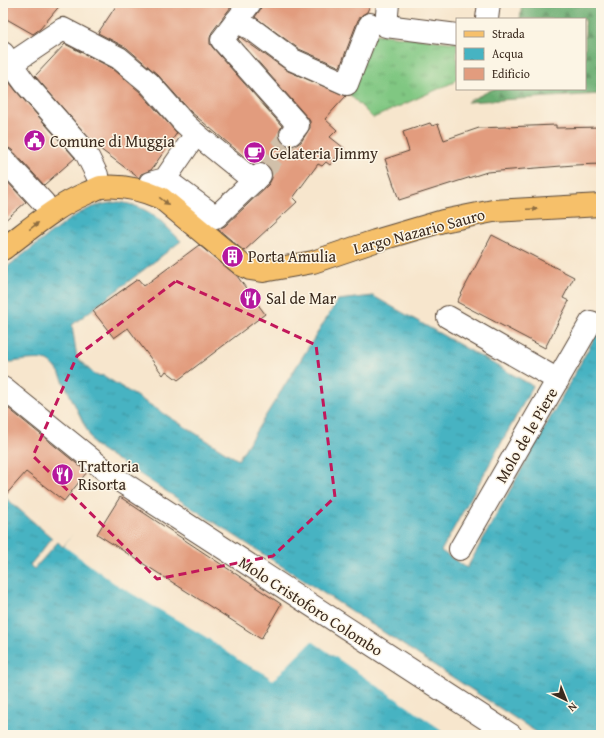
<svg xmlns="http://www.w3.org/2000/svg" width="604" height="738" font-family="'Gentium Book Plus',serif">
<defs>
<pattern id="grass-tufts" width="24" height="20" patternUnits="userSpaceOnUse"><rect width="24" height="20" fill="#80c782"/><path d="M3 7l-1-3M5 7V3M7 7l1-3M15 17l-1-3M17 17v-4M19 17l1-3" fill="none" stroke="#6aa26a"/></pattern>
<pattern id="forest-firs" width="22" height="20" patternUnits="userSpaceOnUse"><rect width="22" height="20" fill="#68ac70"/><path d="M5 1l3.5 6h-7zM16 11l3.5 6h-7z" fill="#578c5b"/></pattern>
<pattern id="water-ripples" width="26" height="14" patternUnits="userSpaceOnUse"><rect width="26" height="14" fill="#46b3c2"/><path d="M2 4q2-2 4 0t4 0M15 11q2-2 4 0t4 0" fill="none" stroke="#3c929d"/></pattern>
</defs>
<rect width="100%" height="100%" fill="#fcf5e5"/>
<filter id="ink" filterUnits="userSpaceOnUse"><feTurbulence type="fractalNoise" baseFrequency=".025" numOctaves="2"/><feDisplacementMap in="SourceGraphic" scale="8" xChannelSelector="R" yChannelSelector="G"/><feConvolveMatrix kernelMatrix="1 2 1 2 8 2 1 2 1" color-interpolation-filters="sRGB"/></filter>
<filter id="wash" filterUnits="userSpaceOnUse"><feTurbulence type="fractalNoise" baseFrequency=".012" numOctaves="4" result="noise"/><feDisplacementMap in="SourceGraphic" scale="16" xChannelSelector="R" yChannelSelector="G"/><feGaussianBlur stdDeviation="0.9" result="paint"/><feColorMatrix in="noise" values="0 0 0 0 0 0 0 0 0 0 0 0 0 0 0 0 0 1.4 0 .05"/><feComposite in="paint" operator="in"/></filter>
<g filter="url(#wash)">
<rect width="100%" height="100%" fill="#f7e6cd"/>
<polygon fill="url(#grass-tufts)" stroke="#5e7850" points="375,34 457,43 457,79 454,82 373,118 349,94"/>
<polygon fill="url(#forest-firs)" stroke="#526b47" points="522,3 601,3 601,94 467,102 493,89 585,89 585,19 520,19"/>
<g fill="url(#water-ripples)" stroke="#406e70">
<path d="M119,202C150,207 160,220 181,241L72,325L77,358L95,375L104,376L238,460L338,300L373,296L533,386L441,551L467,568L600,328L601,329V735H541L339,603L94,445L59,372C56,368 52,363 48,361C37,357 15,362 3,363V270L67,221C85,209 97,204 119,202Z"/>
<polygon points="7,499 52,538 30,565 34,569 58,542 63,547 75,532 270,657 302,615 489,735 3,735 3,500"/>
</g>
<g fill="#f7e6cd">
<polygon points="119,461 539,735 118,463"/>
<polygon points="75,530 270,654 300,614 303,613 491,735 449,735 312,641 273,680 262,672 243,663 206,637 114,583 64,546"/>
</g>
<g id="blocks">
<g fill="#e29c7e">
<polygon points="3,3 62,3 40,29 33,34 3,17"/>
<polygon points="118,3 234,3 212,32 210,38 210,44 213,48 282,126 279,132 279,138 283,144 289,146 295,146 301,142 310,128 310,121 307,117 238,39 240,37 288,71 346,96 325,119 337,130 330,137 344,148 330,165 326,162 322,166 318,164 293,198 297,202 244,251 218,229 225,226 269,184 272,178 272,172 269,166 264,163 257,163 254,165 191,112 158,75 127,48 98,33"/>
<polygon points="262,3 371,3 367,12 362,15 358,20 340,67 299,49 255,17 260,10"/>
<polygon points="65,44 112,68 140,92 177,133 151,170 141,174 139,178 96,146 35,76"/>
<polygon points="3,74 16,91 75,158 44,185 12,150 7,147 3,147"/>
<polygon points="430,123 432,126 438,124 444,140 479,128 556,125 556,128 601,127 601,164 574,165 487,172 399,200 385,159 409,151 403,132"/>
<polygon points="3,177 26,202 3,222"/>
<polygon points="492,235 574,277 563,298 569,301 545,348 457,302"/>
<polygon points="199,245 237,276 265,314 178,380 166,371 163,375 128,328 114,338 93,311 138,279 144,286"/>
<polygon points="3,404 87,472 64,501 26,472 3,498"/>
<polygon points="120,497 281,604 261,639 97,534"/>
</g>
</g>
</g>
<g filter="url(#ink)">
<use href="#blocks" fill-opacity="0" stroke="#574638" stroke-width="1"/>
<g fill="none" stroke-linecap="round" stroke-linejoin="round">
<polyline stroke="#d1c0aa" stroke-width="22" stroke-dasharray="22 11" stroke-linecap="butt" points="260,175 291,134"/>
<defs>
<g id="minor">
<polyline points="250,3 222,40 298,125 291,134"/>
<polyline points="388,3 386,26 457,35"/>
<polyline points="487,19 489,3"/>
<polyline points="236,21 253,30 293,60 347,84 370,24"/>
<polyline points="3,53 25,83 85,151 97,175"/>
<polyline points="11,64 63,29 119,58 149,83 184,123 196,134 254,181"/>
<polyline points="3,159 44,203"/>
<polyline points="165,179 216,217 260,175"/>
<polyline points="150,183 165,179 196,134"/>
<polyline points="448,317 558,380"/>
<polyline points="3,388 111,475 511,735"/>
<polyline points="460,549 591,322"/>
</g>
<path id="major" d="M3,249C30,229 56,206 87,193C92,191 97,188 101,187C121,185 143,190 161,198L242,265L250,269L263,271L313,262L375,241L443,221L493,211L601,205"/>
</defs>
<use href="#minor" stroke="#574638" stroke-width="24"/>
<use href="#major" stroke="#574638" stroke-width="24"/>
<use href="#minor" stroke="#fff" stroke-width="22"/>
<use href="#major" stroke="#f6c06b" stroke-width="22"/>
</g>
<defs><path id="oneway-solid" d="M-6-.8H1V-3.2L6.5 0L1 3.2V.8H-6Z"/></defs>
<g fill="#8f6e41">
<use href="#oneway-solid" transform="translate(164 201) rotate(37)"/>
<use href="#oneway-solid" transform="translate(532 209) rotate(-3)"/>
<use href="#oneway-solid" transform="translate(34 226) rotate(-37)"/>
</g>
</g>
<path fill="none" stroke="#c2185b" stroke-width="3" stroke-dasharray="8 5" stroke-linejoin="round" d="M176,281L316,345L335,497L273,556L157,579L33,456L77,356Z"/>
<defs>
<symbol id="civic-disc" viewBox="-11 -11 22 22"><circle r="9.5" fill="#b5179e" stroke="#fcf5e5"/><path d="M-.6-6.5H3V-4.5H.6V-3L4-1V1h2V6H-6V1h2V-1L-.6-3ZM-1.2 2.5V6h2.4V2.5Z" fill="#fff"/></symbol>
<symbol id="cafe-disc" viewBox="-11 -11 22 22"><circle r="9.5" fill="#b5179e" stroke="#fcf5e5"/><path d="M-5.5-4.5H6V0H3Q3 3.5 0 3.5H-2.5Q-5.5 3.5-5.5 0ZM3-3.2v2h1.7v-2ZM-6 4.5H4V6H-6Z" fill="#fff"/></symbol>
<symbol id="building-disc" viewBox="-11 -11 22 22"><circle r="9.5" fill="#b5179e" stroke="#fcf5e5"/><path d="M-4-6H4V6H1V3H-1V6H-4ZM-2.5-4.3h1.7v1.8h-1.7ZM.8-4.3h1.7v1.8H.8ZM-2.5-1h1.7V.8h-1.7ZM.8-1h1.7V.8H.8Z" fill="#fff"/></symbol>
<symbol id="restaurant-disc" viewBox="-11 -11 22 22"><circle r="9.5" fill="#b5179e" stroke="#fcf5e5"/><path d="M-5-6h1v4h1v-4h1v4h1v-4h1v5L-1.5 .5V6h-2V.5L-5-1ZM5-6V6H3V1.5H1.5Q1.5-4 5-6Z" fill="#fff"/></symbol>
</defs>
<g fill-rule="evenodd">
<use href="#civic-disc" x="22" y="128" width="25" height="25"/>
<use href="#cafe-disc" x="242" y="140" width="25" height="25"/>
<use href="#building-disc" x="220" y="244" width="25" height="25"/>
<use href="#restaurant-disc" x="238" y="286" width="25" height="25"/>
<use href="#restaurant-disc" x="50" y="462" width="25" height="25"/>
</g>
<g text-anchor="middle" stroke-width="3" stroke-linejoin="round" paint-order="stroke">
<g font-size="16" fill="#3b2a1e" stroke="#fcf5e5" text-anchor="start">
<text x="50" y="147">Comune di Muggia</text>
<text x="270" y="159">Gelateria Jimmy</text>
<text x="248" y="262">Porta Amulia</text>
<text x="266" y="304">Sal de Mar</text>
<text x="78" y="472">Trattoria<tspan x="78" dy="18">Risorta</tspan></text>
</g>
<g font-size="16" fill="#3b2a1e" stroke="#fcf5e5">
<text transform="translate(419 231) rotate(-15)" y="6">Largo Nazario Sauro</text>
<text transform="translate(526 435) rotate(-60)" y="6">Molo de le Piere</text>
<text transform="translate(311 606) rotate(33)" y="6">Molo Cristoforo Colombo</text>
</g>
</g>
<rect width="604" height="738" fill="none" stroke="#fcf5e5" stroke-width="16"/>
<rect x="456" y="18" width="130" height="72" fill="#fcf5e5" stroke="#afa495"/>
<rect x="464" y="31" width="20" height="6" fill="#f6c06b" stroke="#afa495"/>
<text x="492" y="38" font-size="12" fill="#3b2a1e">Strada</text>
<rect x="464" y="48" width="20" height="12" fill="url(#water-ripples)" stroke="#afa495"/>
<text x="492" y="58" font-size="12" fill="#3b2a1e">Acqua</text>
<rect x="464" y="68" width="20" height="12" fill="#e29c7e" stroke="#afa495"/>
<text x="492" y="78" font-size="12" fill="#3b2a1e">Edificio</text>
<g transform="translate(566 700) rotate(137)" stroke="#fcf5e5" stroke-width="3" paint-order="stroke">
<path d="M0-3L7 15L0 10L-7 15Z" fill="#3b2a1e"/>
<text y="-6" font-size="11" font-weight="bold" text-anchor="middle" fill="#3b2a1e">N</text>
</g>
</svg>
